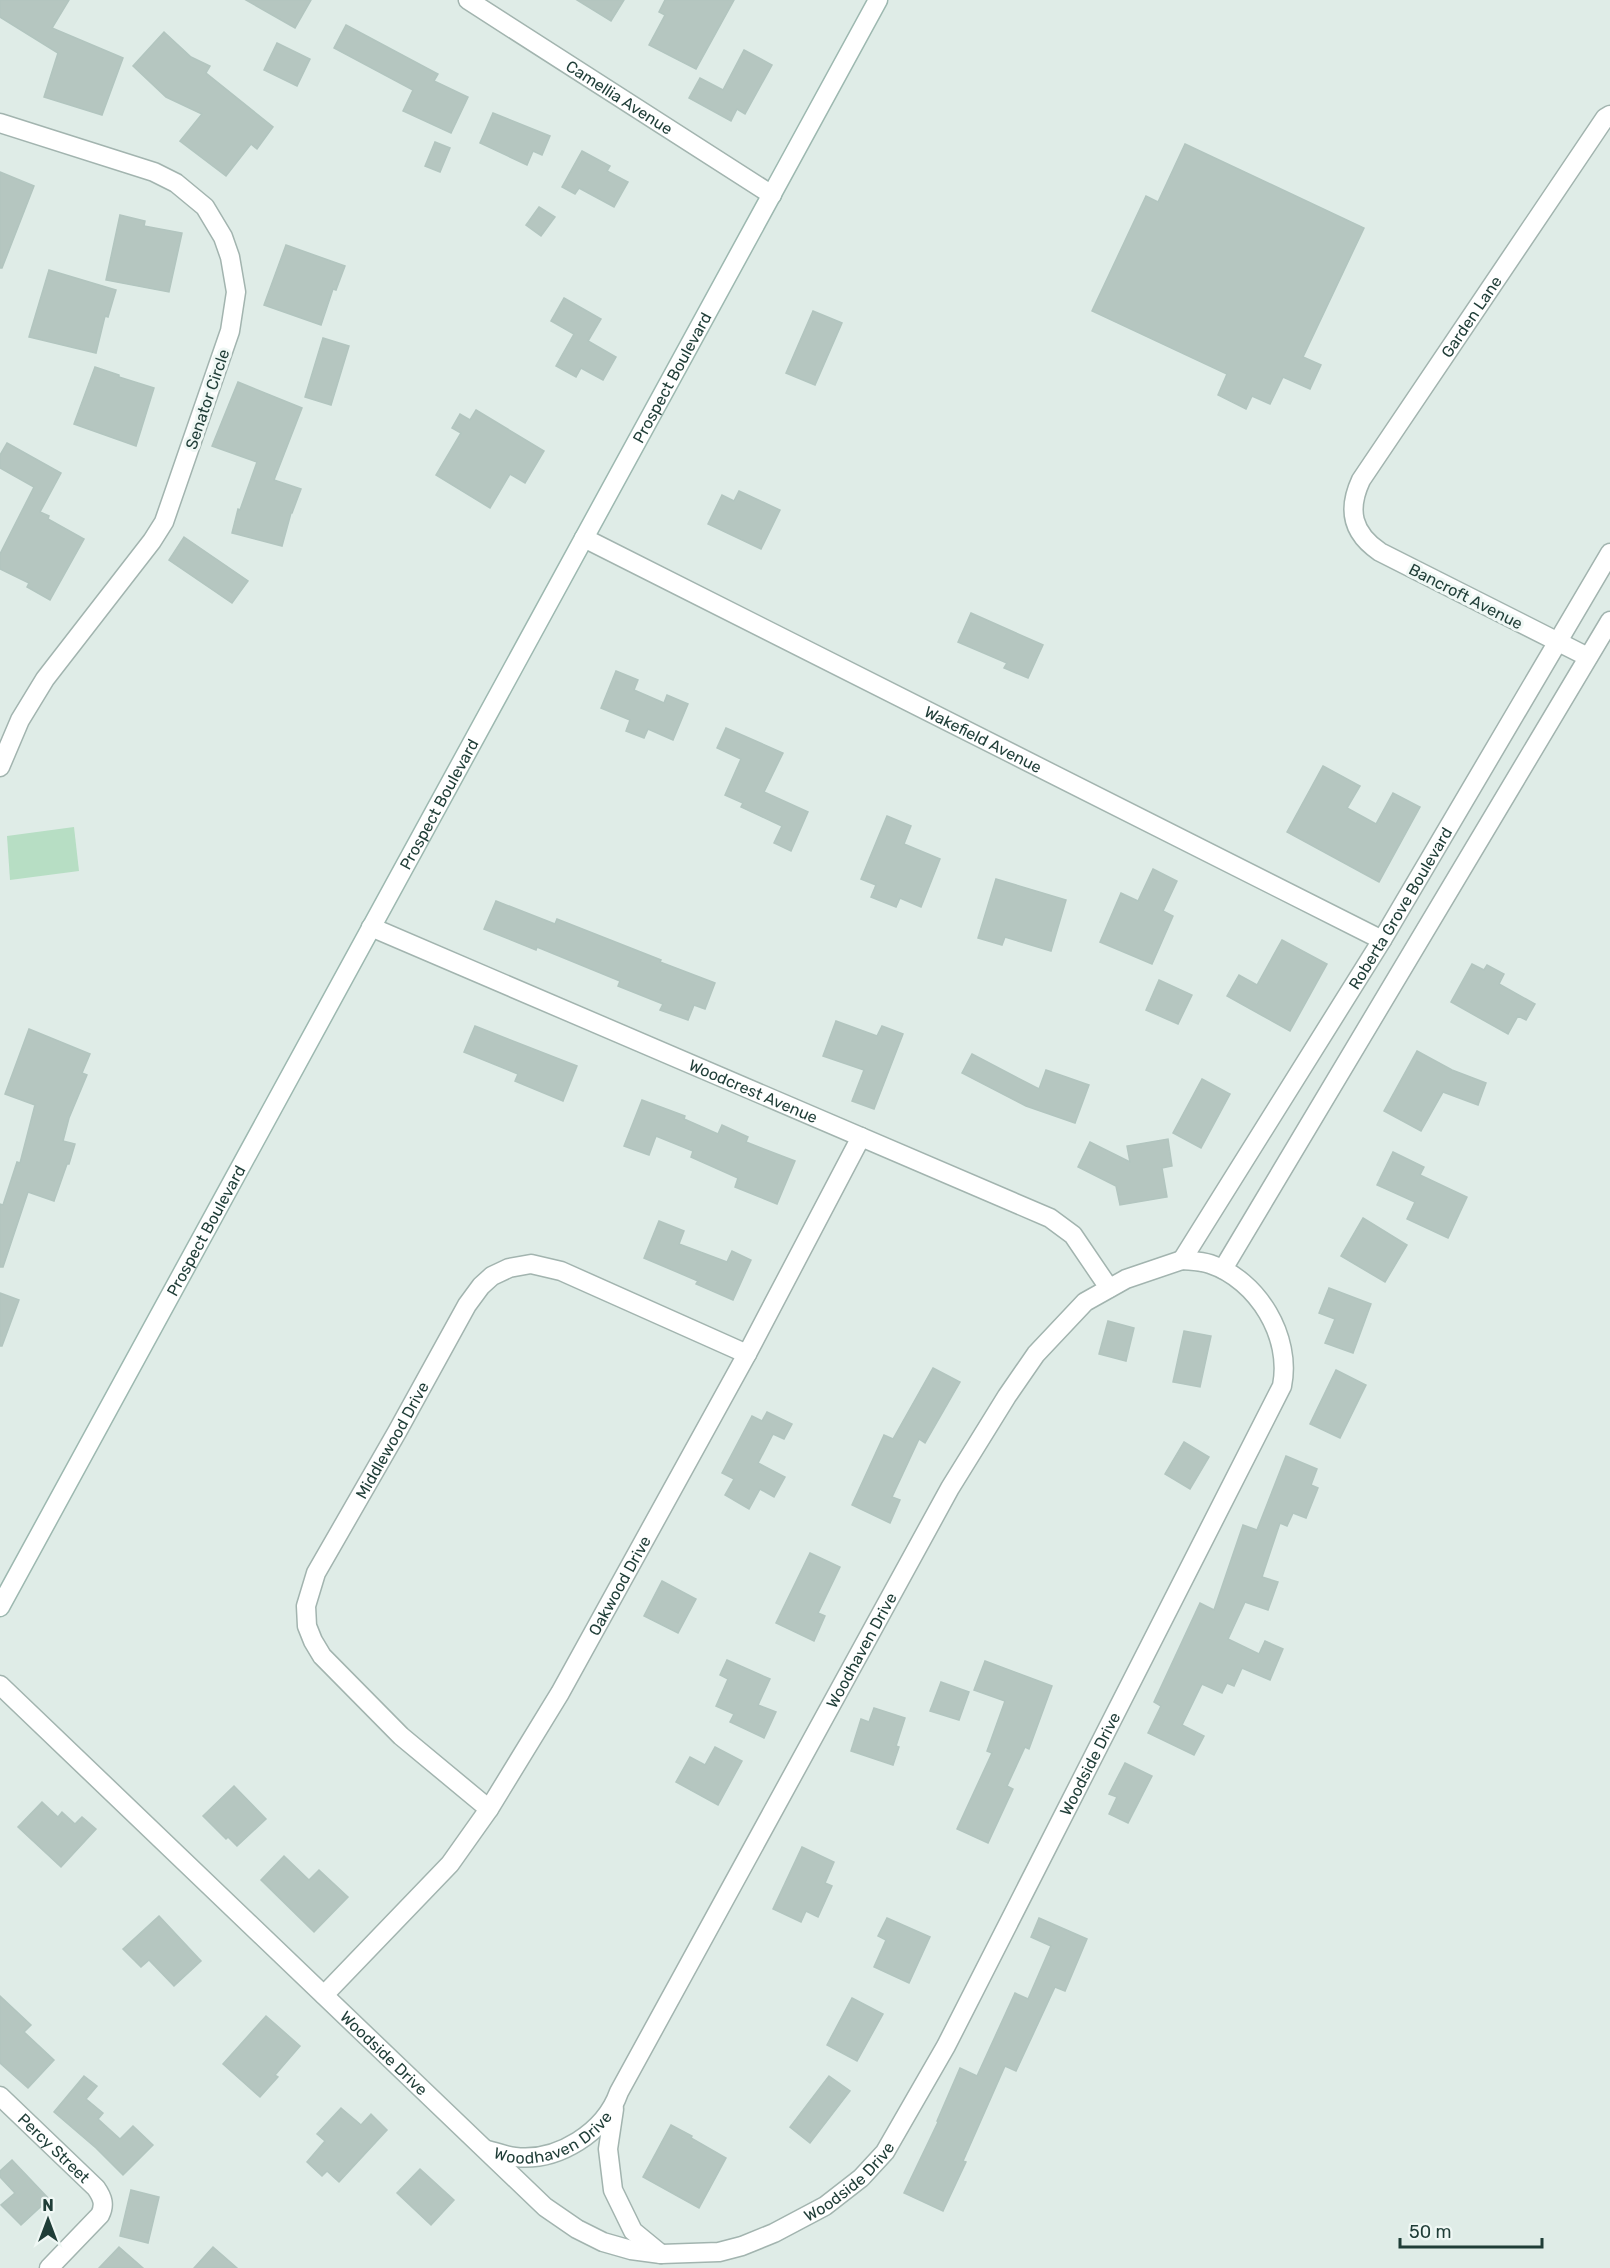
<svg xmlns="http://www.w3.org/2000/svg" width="1610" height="2268" font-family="Rubik,sans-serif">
<rect width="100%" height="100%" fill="#dfece7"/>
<polygon fill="#b7dec4" points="74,827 79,871 10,880 7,836"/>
<g fill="#b5c6c0" stroke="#b2c5bf" stroke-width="1.5">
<polygon points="0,0 69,0 52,28 123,58 102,115 44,97 58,53 0,17"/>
<polygon points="246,0 311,0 295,28"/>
<polygon points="577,0 624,0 611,21"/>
<polygon points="665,0 734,0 696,69 649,45 665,15 659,12"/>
<polygon points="346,25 438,74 434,81 468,97 451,133 403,111 413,90 334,48"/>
<polygon points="164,32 191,57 210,66 206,73 273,127 257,149 251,144 226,176 180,141 202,114 166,97 133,66"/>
<polygon points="277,43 310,59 297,86 264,70"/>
<polygon points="744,50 772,65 745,114 737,109 731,121 689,98 700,78 723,90"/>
<polygon points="493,113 550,136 542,155 533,151 527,165 480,143"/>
<polygon points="435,142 450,148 440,172 425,166"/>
<polygon points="1185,144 1364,228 1303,357 1321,365 1310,389 1283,377 1270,404 1252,396 1246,409 1218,395 1227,374 1092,311 1146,196 1158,202"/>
<polygon points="582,151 610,166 607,171 628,182 614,207 579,188 575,194 562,187"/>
<polygon points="0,172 34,186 2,268 0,268"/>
<polygon points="539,207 555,217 541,236 526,225"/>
<polygon points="120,215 145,221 144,226 182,233 169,292 106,280"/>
<polygon points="286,245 345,266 336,290 333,289 321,325 264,305"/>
<polygon points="49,270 116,290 108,317 105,316 96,353 29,337"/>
<polygon points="564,298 601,319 588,341 616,357 603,380 581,368 576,377 556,366 574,334 551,321"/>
<polygon points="813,311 842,323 815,385 786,373"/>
<polygon points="323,338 349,346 331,405 305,397"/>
<polygon points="95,367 119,375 119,377 154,388 136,446 74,424"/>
<polygon points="238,382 302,408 274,480 301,489 292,513 291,513 282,546 232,533 238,509 240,510 257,462 212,446"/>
<polygon points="476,410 544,451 525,483 510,474 490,508 436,475 461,433 452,428 460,414 470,420"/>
<polygon points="7,443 61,473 40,512 49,516 48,519 84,539 50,600 27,587 29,583 0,569 0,554 34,487 0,468 0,455"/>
<polygon points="739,491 780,510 761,549 708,524 722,495 734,501"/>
<polygon points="184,537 248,581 232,603 169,560"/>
<polygon points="971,613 1043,645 1028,678 1004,668 1007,663 958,642"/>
<polygon points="616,671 638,680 634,690 664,703 667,695 688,704 673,740 648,729 644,738 626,731 630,720 601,708"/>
<polygon points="726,728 783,753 764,792 808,812 791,851 774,843 782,826 741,807 743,803 725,795 741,759 717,748"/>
<polygon points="1323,766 1360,786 1347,808 1376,824 1393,793 1420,807 1379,882 1287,832"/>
<polygon points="887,816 911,826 904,844 940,859 921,907 900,898 896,907 871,897 876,885 861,879"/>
<polygon points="1153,869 1177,881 1163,911 1173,916 1152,964 1100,942 1121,893 1138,901"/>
<polygon points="996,879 1066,900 1051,951 1005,937 1002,945 978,938"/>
<polygon points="496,901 555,924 557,919 661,960 660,962 715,983 705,1009 694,1005 688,1020 660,1010 663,1004 618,986 620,981 537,947 536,950 484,929"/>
<polygon points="1282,940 1327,964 1290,1031 1227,996 1239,975 1257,985"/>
<polygon points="1472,964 1484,970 1487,965 1504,974 1499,984 1535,1004 1526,1020 1518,1016 1508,1034 1451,1002"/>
<polygon points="1159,980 1192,995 1178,1024 1146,1010"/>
<polygon points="836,1021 877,1036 882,1026 903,1034 874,1109 852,1101 864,1070 823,1056"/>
<polygon points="475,1026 577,1066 563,1101 515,1081 518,1074 464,1052"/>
<polygon points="29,1029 90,1054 82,1073 87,1075 69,1118 63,1141 75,1144 69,1164 67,1164 54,1201 28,1192 3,1267 0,1267 0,1204 3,1205 17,1162 20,1163 35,1105 5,1094"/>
<polygon points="1417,1051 1452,1070 1486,1083 1478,1105 1443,1092 1421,1131 1384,1111"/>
<polygon points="972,1054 1039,1089 1046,1070 1089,1085 1075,1123 1026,1106 962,1073"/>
<polygon points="1202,1079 1230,1094 1201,1148 1173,1133"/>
<polygon points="642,1100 685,1116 684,1119 718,1134 722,1125 748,1137 746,1142 795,1161 777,1204 735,1187 738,1178 691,1157 693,1151 656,1136 649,1155 624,1146"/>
<polygon points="1168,1139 1172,1166 1162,1168 1167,1197 1120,1205 1116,1186 1078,1167 1090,1142 1130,1162 1127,1146"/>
<polygon points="1393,1152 1424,1167 1420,1175 1467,1197 1448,1238 1407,1219 1415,1202 1377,1185"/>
<polygon points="1363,1218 1407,1245 1385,1282 1341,1256"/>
<polygon points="659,1221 684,1231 679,1244 727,1262 732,1251 751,1260 733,1300 696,1284 698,1281 644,1258"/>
<polygon points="1329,1288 1371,1304 1353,1353 1325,1343 1335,1319 1319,1313"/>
<polygon points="0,1293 19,1300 2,1346 0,1346"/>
<polygon points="1108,1321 1134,1328 1126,1361 1099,1354"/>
<polygon points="1184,1331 1211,1336 1200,1387 1173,1382"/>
<polygon points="933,1368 960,1382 925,1443 919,1439 892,1497 900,1500 890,1523 852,1505 884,1435 893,1439"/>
<polygon points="1336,1370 1366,1385 1340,1438 1310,1424"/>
<polygon points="767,1412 792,1424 784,1439 773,1434 758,1463 785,1477 774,1497 760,1489 749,1509 725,1495 734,1479 722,1473 752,1416 762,1421"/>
<polygon points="1184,1442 1209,1457 1190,1489 1165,1474"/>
<polygon points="1286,1456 1317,1469 1311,1485 1318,1488 1306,1518 1293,1513 1287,1526 1280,1523 1262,1577 1278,1582 1268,1610 1245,1602 1228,1639 1259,1654 1265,1641 1283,1649 1270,1680 1242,1668 1234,1686 1227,1683 1222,1693 1202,1684 1182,1725 1204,1736 1194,1755 1148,1733 1161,1706 1154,1702 1200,1603 1214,1610 1243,1525 1257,1530"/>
<polygon points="810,1553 840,1567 818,1613 825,1616 814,1641 776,1623"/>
<polygon points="662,1581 696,1599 678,1633 644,1616"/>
<polygon points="727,1660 770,1679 758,1705 776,1712 764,1738 730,1722 734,1714 716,1706 728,1679 720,1675"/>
<polygon points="985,1661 1052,1686 1029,1749 1025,1747 1007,1786 1013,1789 988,1843 957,1829 992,1753 987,1751 1005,1701 974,1690"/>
<polygon points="941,1682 969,1692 959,1720 930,1711"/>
<polygon points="874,1708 905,1718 896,1746 899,1747 893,1765 851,1751 861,1719 869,1722"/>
<polygon points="715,1747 742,1761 718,1805 676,1782 690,1757 705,1765"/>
<polygon points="1125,1763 1152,1776 1128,1823 1109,1814 1117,1797 1109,1794"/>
<polygon points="234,1786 266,1819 237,1846 228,1837 226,1839 203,1816"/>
<polygon points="42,1802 58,1817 62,1812 75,1824 82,1817 96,1829 61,1867 18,1827"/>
<polygon points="802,1847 834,1862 825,1883 832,1886 818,1917 806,1911 801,1922 773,1909"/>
<polygon points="284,1856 309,1880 319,1870 348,1897 314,1932 261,1880"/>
<polygon points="159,1916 201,1961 174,1986 149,1960 141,1967 123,1949"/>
<polygon points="887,1918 930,1937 909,1983 874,1967 886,1940 878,1936"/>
<polygon points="1039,1918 1087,1939 1065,1991 1055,1987 1016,2071 1005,2066 963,2161 966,2162 943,2211 904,2193 938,2122 937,2121 960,2068 977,2076 1015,1993 1028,1999 1051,1946 1031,1937"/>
<polygon points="0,1996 31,2025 24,2032 54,2060 28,2088 0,2063"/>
<polygon points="852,1998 883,2014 857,2061 827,2045"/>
<polygon points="266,2016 300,2046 275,2075 278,2077 260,2097 223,2064"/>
<polygon points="84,2076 97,2086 86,2099 103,2113 98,2119 120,2139 133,2126 153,2145 123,2175 96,2148 54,2112"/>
<polygon points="829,2076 850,2091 810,2143 790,2127"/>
<polygon points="341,2108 361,2125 371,2114 387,2130 339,2182 327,2171 322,2176 307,2162 325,2141 317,2134"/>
<polygon points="671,2125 692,2136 691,2138 726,2158 699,2208 643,2177"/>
<polygon points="12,2160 49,2199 21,2225 1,2205 15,2193 0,2177 0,2171"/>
<polygon points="420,2169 454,2200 431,2225 397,2193"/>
<polygon points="131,2190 159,2197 148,2243 120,2236"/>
<polygon points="119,2247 143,2268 99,2268"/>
<polygon points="213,2247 237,2268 194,2268"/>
</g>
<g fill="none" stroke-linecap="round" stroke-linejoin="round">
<defs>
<g id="street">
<path id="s1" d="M468,0L772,195"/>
<polyline points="0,123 154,172 176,183 205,207 223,237 230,257 236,292 230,331 164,522 152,541 45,679 20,720 0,767"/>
<path id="s2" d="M584,538L1382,940"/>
<path id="s3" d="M1588,657L1380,552C1352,533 1347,510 1361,480L1605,118L1610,115"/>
<path id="s4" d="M371,927L1050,1218L1073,1235L1109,1288"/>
<path id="s5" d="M1182,1260L1382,940L1610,553"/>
<polyline points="1223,1269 1610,621"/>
<path id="s6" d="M0,1685L545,2207L577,2229L603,2242L631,2250L661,2254L719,2252L742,2246L774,2233L825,2206L861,2178L885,2152L946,2046L1282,1386C1292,1337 1258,1280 1210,1264C1201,1261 1191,1261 1182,1260"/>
<path id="s7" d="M489,1809L401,1736L322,1656L313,1641L307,1626L306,1606L316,1573L397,1432L467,1305L481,1286L492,1276L509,1268L531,1264L561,1271L747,1354"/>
<path id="s8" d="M324,1995L450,1864L489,1809L560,1693L747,1354L861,1137"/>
<path id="s9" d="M0,2096L96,2188C103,2198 105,2205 100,2215L49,2268"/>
<polyline points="614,2109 608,2149 613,2190 633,2231 661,2254"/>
<path id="s10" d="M487,2150C496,2152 506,2156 515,2157C558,2162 605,2132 619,2092L950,1488L1007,1396L1036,1354L1085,1302L1126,1279L1182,1260"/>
</g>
<g id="secondary">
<path id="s11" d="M0,1607L878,0"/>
</g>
</defs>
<use href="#street" stroke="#a2b4af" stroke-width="21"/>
<use href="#secondary" stroke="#9db8b0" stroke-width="21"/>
<use href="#street" stroke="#fff" stroke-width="18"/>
<use href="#secondary" stroke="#fff" stroke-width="18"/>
</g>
<g text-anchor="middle" stroke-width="6" stroke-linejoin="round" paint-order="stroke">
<g font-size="16" fill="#1f3d37" stroke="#f0f8f5">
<text dy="6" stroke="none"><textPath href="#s1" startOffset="180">Camellia Avenue</textPath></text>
<text dy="6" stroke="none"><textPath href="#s3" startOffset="513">Garden Lane</textPath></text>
<text dy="6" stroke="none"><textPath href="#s11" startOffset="1401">Prospect Boulevard</textPath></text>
<text transform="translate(207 399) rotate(-71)" y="6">Senator Circle</text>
<text transform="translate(1466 596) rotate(27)" y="6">Bancroft Avenue</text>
<text dy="6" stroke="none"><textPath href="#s2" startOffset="447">Wakefield Avenue</textPath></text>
<text dy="6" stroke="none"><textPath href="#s11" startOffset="915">Prospect Boulevard</textPath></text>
<text dy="6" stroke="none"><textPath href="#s5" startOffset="414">Roberta Grove Boulevard</textPath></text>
<text dy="6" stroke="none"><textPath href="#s4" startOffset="416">Woodcrest Avenue</textPath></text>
<text dy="6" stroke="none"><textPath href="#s11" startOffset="429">Prospect Boulevard</textPath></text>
<text dy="6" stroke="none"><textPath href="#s7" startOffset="468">Middlewood Drive</textPath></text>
<text dy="6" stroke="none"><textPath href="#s8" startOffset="508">Oakwood Drive</textPath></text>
<text dy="6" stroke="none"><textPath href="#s10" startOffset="664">Woodhaven Drive</textPath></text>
<text dy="6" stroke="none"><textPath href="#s6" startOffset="1576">Woodside Drive</textPath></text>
<text dy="6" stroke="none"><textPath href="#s6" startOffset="532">Woodside Drive</textPath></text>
<text dy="6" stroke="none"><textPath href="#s10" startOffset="72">Woodhaven Drive</textPath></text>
<text dy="6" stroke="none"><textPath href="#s9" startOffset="75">Percy Street</textPath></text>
<text dy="6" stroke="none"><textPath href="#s6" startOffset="1090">Woodside Drive</textPath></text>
</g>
</g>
<g transform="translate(48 2220)" stroke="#f0f8f5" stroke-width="4.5" paint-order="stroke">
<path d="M0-4.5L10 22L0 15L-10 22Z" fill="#1f3d37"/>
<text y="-9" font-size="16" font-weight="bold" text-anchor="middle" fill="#1f3d37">N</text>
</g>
<path d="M1400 2238v9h142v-9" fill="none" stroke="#1f3d37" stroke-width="3"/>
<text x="1409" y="2238" font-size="18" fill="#1f3d37" stroke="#f0f8f5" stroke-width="4.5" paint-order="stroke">50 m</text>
</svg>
